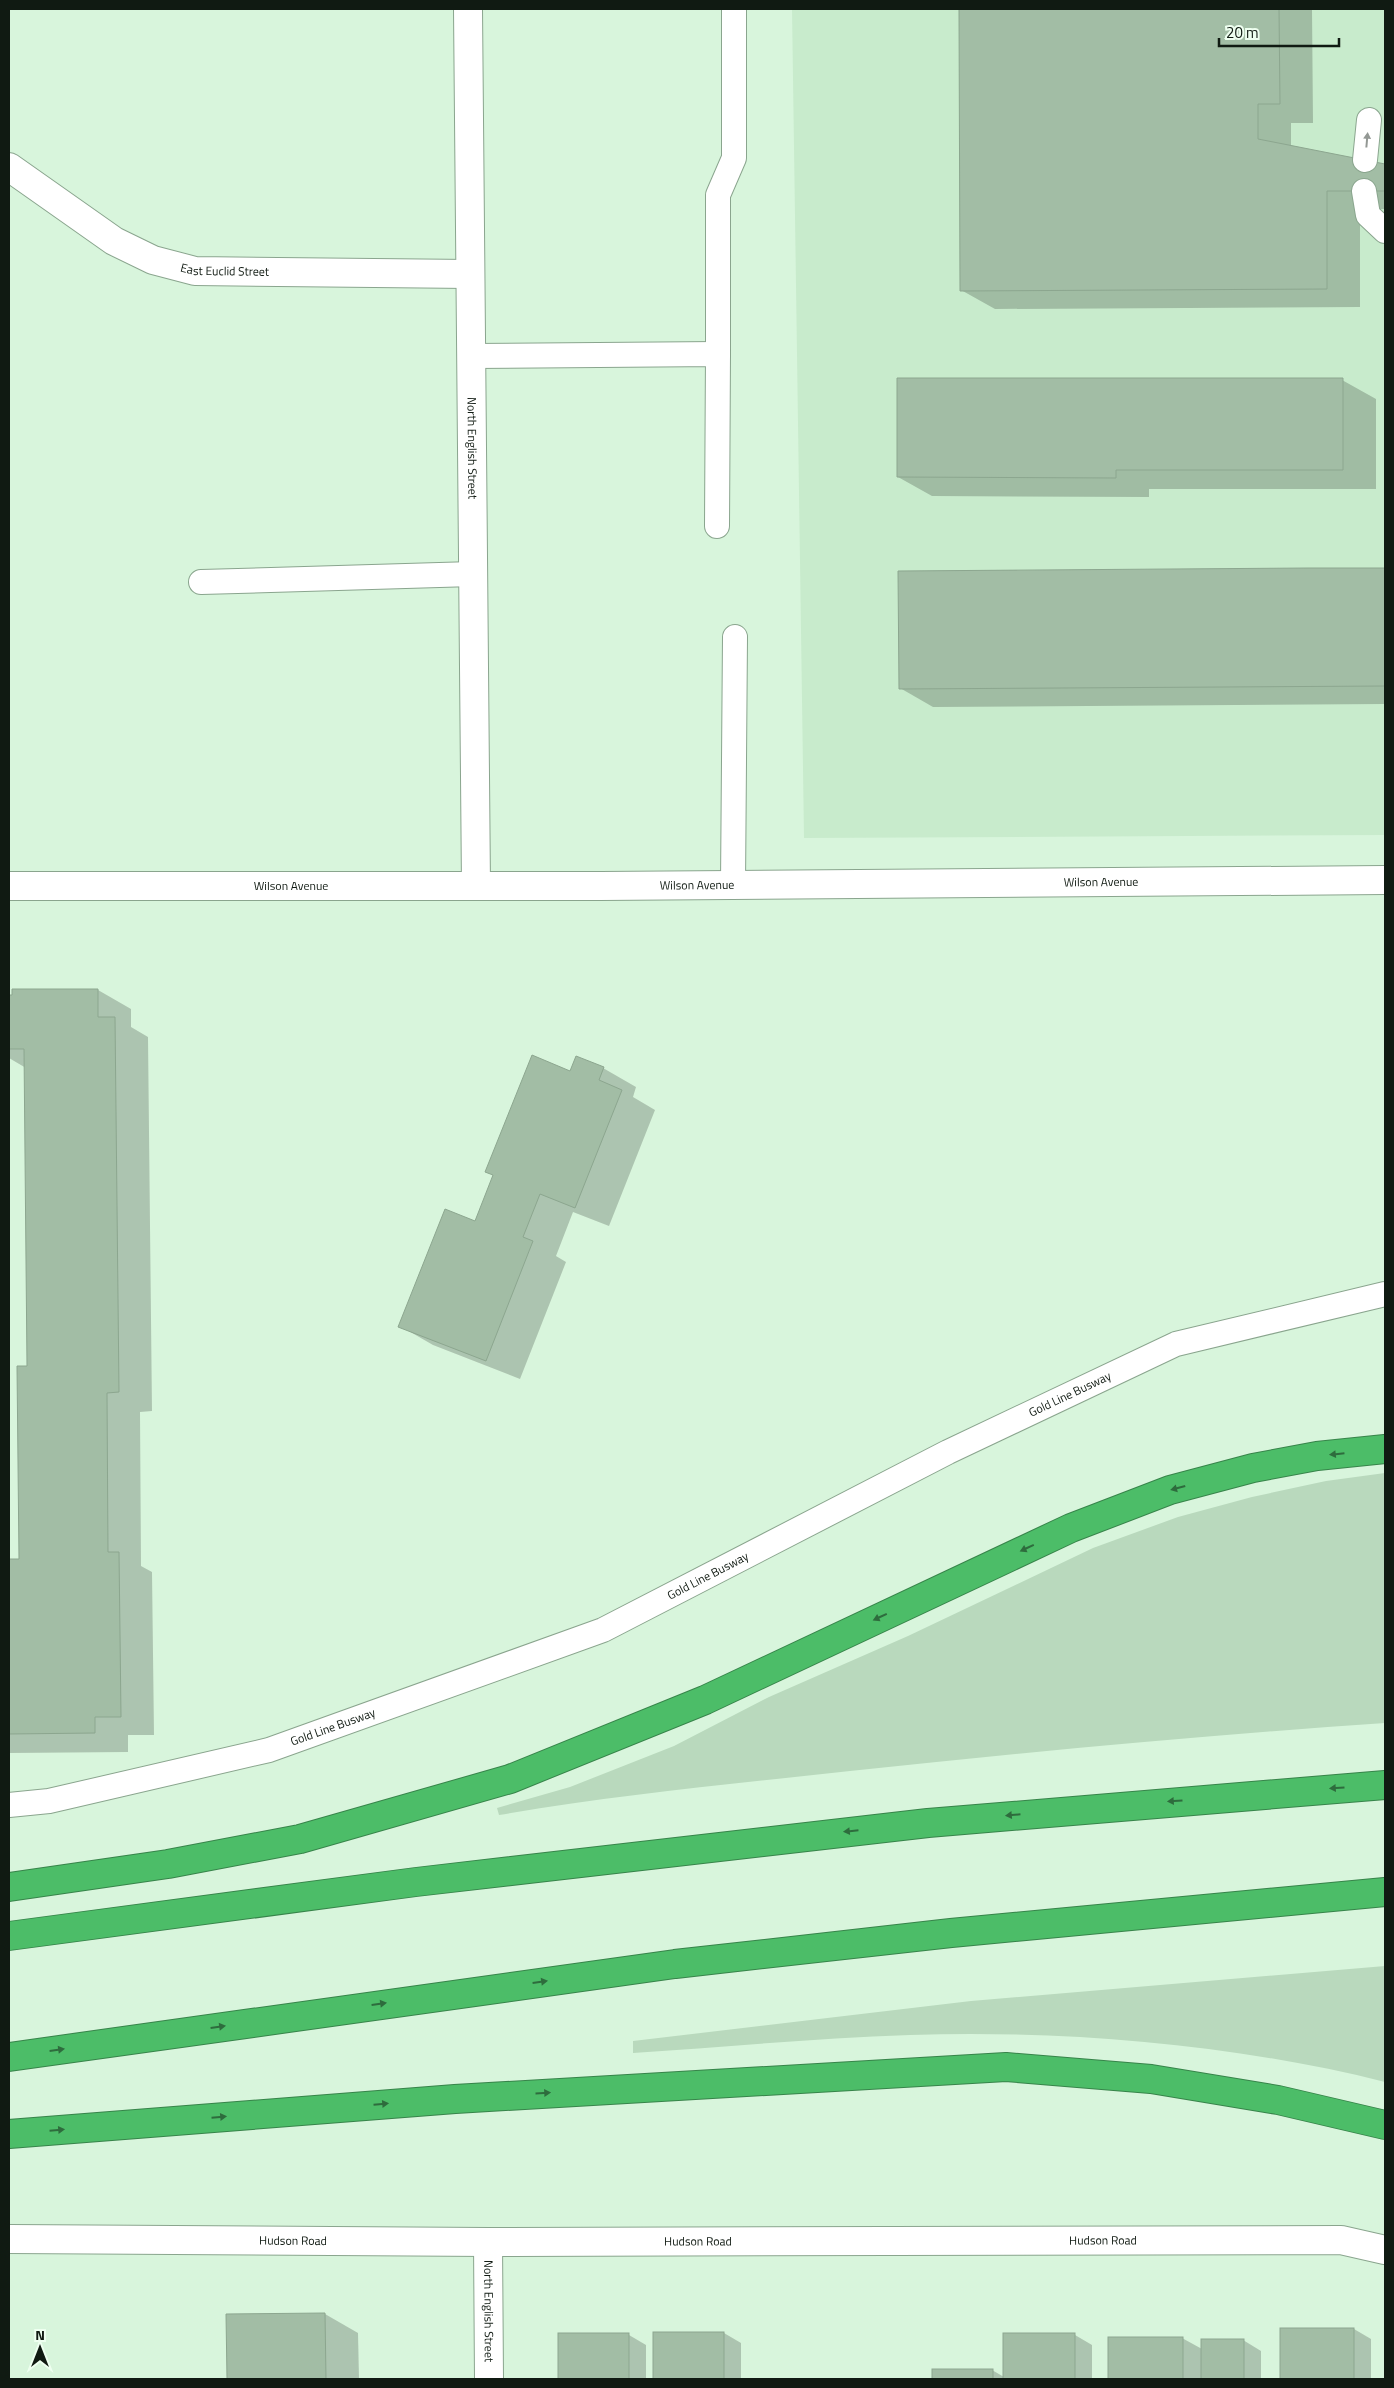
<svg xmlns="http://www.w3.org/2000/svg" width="1394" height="2388" font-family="'Titillium Web',sans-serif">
<rect width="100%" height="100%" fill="#d8f5dc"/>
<polygon fill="#c8ebcc" points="792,9 1385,9 1385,835 804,838"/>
<g fill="#b9d9bd">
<path d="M1385,1473V1723C1207,1735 1028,1752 850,1771C733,1784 615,1795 499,1815L497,1808L570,1787L674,1746L769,1697L908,1636L1093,1548L1178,1517L1252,1497L1326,1481Z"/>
<path d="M1385,1966V2082C1234,2044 1065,2030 910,2035C817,2038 725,2047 633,2053V2041L971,2001Z"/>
</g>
<g fill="#0003">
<polygon points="960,9 1312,9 1313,123 1291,123 1291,147 1385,165 1385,209 1360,209 1360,307 995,309 961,290"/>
<polygon points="1342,380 1376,399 1376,489 1149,489 1149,497 932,496 898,477"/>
<polygon points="1385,569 1385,704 933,707 900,688 899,572"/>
<polygon points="98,990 131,1009 131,1027 148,1037 152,1411 140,1412 141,1566 152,1572 154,1735 128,1735 128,1752 9,1753 9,1561 20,1560 28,1367 26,1068 9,1058 9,996"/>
<polygon points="603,1068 636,1087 633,1097 655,1110 609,1226 573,1212 556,1256 566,1262 520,1379 433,1345 400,1326 476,1222 570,1072"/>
<polygon points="325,2314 358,2333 359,2379 228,2379 227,2315"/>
<polygon points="1282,2329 1354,2329 1371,2339 1371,2379 1282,2379"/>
<polygon points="655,2333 724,2333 741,2343 741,2379 655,2379"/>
<polygon points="560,2335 629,2335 646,2345 646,2379 560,2379"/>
<polygon points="1075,2335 1092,2345 1092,2379 933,2379 933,2370 992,2370 1004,2377"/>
<polygon points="1109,2338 1182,2338 1202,2349 1243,2340 1261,2351 1261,2379 1109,2379"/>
</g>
<g fill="#a2bda5" stroke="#8ca68f">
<polygon points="959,9 1279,9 1280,104 1258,104 1258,139 1385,164 1385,191 1327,191 1327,289 960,291"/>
<polygon points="897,378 1343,378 1343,470 1116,470 1116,478 897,477"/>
<polygon points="1309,568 1385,568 1385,686 899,689 898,571"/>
<polygon points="12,989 98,989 98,1017 115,1017 119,1392 107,1393 108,1552 119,1552 121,1717 95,1717 95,1733 9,1734 9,1559 19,1559 17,1366 27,1366 24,1049 9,1049 9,995 12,995"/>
<polygon points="532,1055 570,1071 576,1056 604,1067 599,1080 622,1090 575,1208 540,1194 523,1237 533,1241 486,1361 398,1327 445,1209 475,1221 493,1175 485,1172"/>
<polygon points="325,2313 326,2379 227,2379 226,2314"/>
<rect x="1280" y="2328" width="74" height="51"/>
<rect x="653" y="2332" width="71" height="47"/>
<rect x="558" y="2333" width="71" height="46"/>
<rect x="1003" y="2333" width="72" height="46"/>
<rect x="1108" y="2337" width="75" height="42"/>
<rect x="1201" y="2339" width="43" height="40"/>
<rect x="932" y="2369" width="61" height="10"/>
</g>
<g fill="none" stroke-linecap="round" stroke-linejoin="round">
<defs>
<g id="lane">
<polyline points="1365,160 1369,120"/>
<polyline points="1364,191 1368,215 1385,231"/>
<polyline points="718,354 718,195 734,158 734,9"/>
<polyline points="471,356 718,354 717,526"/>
<polyline points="201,582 473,574"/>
<polyline points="733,885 735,637"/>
<path id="s1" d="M9,1805L49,1801L269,1750L603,1630L948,1452L1176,1344L1385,1294"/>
</g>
<g id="street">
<path id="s2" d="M468,9L476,886"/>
<path id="s3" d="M9,167L114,241L153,260L195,271L470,274"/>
<path id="s4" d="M9,2239L488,2242L1341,2240L1385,2250"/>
<path id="s5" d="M488,2242L489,2379"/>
</g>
<g id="secondary">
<path id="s6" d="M9,886H601L1385,880"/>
</g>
<g id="highway">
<polyline points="9,1887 168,1864 300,1839 510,1779 705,1700 1071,1528 1170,1490 1253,1468 1317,1456 1385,1449"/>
<polyline points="9,1936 416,1882 928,1823 1385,1785"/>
<polyline points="9,2057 675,1964 951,1933 1385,1892"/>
<polyline points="9,2134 455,2099 1006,2067 1151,2079 1278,2100 1385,2125"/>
</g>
</defs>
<use href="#lane" stroke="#8aa58e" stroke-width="26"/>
<use href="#street" stroke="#8aa58e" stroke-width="30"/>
<use href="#secondary" stroke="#8aa58e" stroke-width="30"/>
<use href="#highway" stroke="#37844a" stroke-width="30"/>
<use href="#lane" stroke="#fff" stroke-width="24"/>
<use href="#street" stroke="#fff" stroke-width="28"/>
<use href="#secondary" stroke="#fff" stroke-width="28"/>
<use href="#highway" stroke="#4cbd68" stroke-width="28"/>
</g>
<defs><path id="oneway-solid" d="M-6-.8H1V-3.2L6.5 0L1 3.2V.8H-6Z" transform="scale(1.25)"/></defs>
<use fill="#939894" href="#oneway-solid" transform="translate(1367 140) rotate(-85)"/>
<g fill="#2e6c3d">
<use href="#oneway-solid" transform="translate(1337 1454) rotate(174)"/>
<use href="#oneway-solid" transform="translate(1178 1488) rotate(165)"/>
<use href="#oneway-solid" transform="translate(1027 1548) rotate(155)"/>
<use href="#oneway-solid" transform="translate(880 1617) rotate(155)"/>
<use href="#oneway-solid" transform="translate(1337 1788) rotate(176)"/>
<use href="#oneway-solid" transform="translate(1175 1801) rotate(176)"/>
<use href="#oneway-solid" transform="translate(1013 1815) rotate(175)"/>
<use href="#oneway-solid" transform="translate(851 1831) rotate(174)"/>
<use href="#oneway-solid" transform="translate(540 1982) rotate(-8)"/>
<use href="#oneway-solid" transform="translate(379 2004) rotate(-8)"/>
<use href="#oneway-solid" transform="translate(218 2027) rotate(-8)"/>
<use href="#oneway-solid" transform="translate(57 2050) rotate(-8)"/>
<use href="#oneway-solid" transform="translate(543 2093) rotate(-3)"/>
<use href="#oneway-solid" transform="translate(381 2104) rotate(-5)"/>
<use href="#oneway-solid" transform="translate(219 2117) rotate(-5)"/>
<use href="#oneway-solid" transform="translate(57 2130) rotate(-5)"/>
</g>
<g text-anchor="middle" stroke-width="4" stroke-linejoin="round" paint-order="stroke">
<g font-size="12" fill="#101a12" stroke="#eefff0">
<text dy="4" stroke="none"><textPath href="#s3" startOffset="245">East Euclid Street</textPath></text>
<text dy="4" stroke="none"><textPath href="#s2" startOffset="439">North English Street</textPath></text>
<text dy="4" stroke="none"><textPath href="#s6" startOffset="1092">Wilson Avenue</textPath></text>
<text dy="4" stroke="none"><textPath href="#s6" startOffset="688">Wilson Avenue</textPath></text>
<text dy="4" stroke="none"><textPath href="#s6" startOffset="282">Wilson Avenue</textPath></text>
<text dy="4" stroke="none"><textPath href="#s1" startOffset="1144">Gold Line Busway</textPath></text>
<text dy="4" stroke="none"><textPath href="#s1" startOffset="739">Gold Line Busway</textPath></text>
<text dy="4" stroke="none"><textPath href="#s1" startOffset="334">Gold Line Busway</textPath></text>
<text dy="4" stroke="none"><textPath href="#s4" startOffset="284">Hudson Road</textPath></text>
<text dy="4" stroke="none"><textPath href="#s4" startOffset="689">Hudson Road</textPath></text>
<text dy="4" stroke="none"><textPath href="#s4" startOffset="1094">Hudson Road</textPath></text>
<text dy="4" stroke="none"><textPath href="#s5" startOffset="69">North English Street</textPath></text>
</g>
</g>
<rect width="1394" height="2388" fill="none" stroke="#101a12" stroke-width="20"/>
<g transform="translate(40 2348)" stroke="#eefff0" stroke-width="4" paint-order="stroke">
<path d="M0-4L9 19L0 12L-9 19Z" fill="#101a12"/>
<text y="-8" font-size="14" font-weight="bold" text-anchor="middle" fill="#101a12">N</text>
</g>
<path d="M1219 38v8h120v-8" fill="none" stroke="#101a12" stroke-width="2.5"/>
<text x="1226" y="38" font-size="15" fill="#101a12" stroke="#eefff0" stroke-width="4" paint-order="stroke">20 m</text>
</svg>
